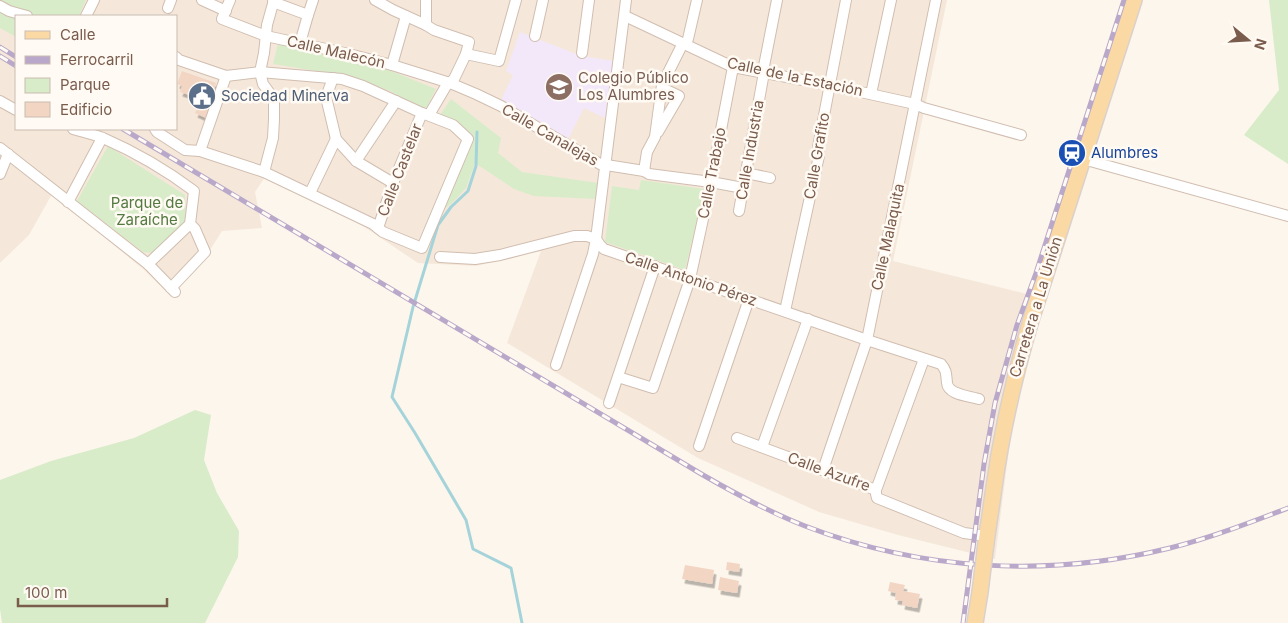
<svg xmlns="http://www.w3.org/2000/svg" width="1288" height="623" font-family="Inter,sans-serif">
<defs>
<filter id="shadow"><feDropShadow dx="2.5" dy="4.5" stdDeviation="0" flood-color="#0004"/></filter>
</defs>
<rect width="100%" height="100%" fill="#fdf6ec"/>
<path fill="#f5e8da" fill-rule="evenodd" d="M0,0H947L893,261L1047,299L1024,367L1011,433L995,559L898,535L819,512L698,458L507,343L541,251L476,266L418,263L363,226L265,177L255,192L262,228L222,231L208,253L170,295L143,269L52,194L29,235L0,263ZM16,16H176V129H16Z"/>
<polygon fill="#f3e8fa" points="520,32 581,56 614,61 607,119 584,108 568,139 501,100 513,75 506,71"/>
<g fill="#d8ecc9">
<polygon points="0,0 86,0 79,16 16,16 16,37 0,28"/>
<polygon points="1269,0 1288,0 1288,164 1244,135 1279,90"/>
<polygon points="278,44 330,55 391,71 436,89 425,110 390,91 342,75 273,64"/>
<polygon points="451,99 501,138 498,153 522,172 598,183 596,199 534,196 514,189 475,163 466,188 452,203 443,210 473,136 440,115"/>
<polygon points="108,146 185,195 186,223 153,253 143,252 77,201"/>
<polygon points="641,180 704,189 685,270 605,242 612,186 639,190"/>
<polygon points="195,410 211,415 204,460 217,493 239,531 238,557 205,623 2,623 0,609 0,480 51,461 134,438"/>
</g>
<g fill="none" stroke-linecap="round" stroke-linejoin="round">
<polyline stroke="#a5d3da" stroke-width="3" points="477,132 476,166 468,191 451,207 438,225 413,307 392,397 415,433 466,520 473,549 511,568 522,623"/>
</g>
<g fill="#f3d5c3" filter="url(#shadow)">
<polygon points="182,71 216,83 206,118 195,113 202,99 180,92 182,86 177,84"/>
<polygon points="727,562 740,564 739,572 726,570"/>
<polygon points="685,565 714,570 712,584 682,579"/>
<polygon points="720,577 739,581 737,593 718,590"/>
<polygon points="890,582 905,585 903,591 920,594 917,608 902,605 903,601 895,600 896,593 888,591"/>
</g>
<g fill="none" stroke-linecap="round" stroke-linejoin="round">
<defs>
<g id="street">
<polyline points="202,0 226,11"/>
<polyline points="230,0 222,19 266,36 349,54 392,65 450,83 476,94 501,106 600,164 644,171 649,174 711,182 743,188"/>
<polyline points="375,0 393,10 426,25 434,30 469,42 466,54"/>
<polyline points="426,0 426,25"/>
<polyline points="273,2 308,15"/>
<polyline points="0,6 9,11 27,16"/>
<polyline points="168,8 171,0"/>
<polyline points="86,16 94,0"/>
<polyline points="625,16 733,67 829,85 915,104 924,108 1021,135"/>
<polyline points="535,36 543,0"/>
<polyline points="300,43 308,15 313,0"/>
<polyline points="686,44 688,39 697,0"/>
<polyline points="582,53 589,0"/>
<polyline points="392,65 406,16"/>
<polyline points="333,78 326,97 336,139 356,161 393,183"/>
<polyline points="871,94 891,0"/>
<polyline points="0,101 16,110"/>
<polyline points="429,115 446,86 454,79 466,54 499,61 516,0"/>
<path d="M73,129C83,132 93,134 103,138C135,152 166,170 194,191L190,224L148,264"/>
<polyline points="155,129 157,132 185,150 200,151 264,172 373,224 383,232 422,248 468,139 453,125 422,113 363,86 342,79 260,72 226,76 179,60 176,57"/>
<polyline points="658,132 679,96 662,88"/>
<polyline points="0,148 148,264 175,292"/>
<polyline points="200,151 226,76"/>
<polyline points="1083,159 1288,216"/>
<polyline points="356,161 396,101"/>
<polyline points="644,171 647,152 655,137 662,85 683,43"/>
<polyline points="264,172 273,138 274,119 274,99 263,84 260,72 264,53 267,25 274,0"/>
<polyline points="746,173 770,178"/>
<polyline points="0,174 8,154"/>
<polyline points="310,193 336,139"/>
<polyline points="68,202 102,138"/>
<polyline points="739,211 763,78 764,66 777,0"/>
<polyline points="378,228 393,183 422,113"/>
<path d="M440,257L475,259L500,255L574,236H587L596,239L600,245L604,249L867,340L941,364C947,371 946,374 947,383C948,395 970,396 979,399"/>
<polyline points="171,288 205,252 195,229 190,224"/>
<polyline points="785,311 819,156 818,147 846,0"/>
<polyline points="924,359 876,490 876,494 877,498 964,533 987,536"/>
<polyline points="556,365 593,254 596,239 626,0"/>
<polyline points="618,377 653,388 690,279 711,182 733,67"/>
<polyline points="609,403 655,266"/>
<polyline points="737,438 876,490"/>
<polyline points="699,446 749,299"/>
<polyline points="762,447 808,319"/>
<polyline points="823,470 867,340 936,0"/>
</g>
<g id="primary">
<path d="M986,543C988,527 991,510 993,494C1001,434 1014,377 1031,320L1134,0"/>
<polyline points="975,623 980,592"/>
</g>
</defs>
<use href="#street" stroke="#d1beb0" stroke-width="12"/>
<use href="#primary" stroke="#dad1cd" stroke-width="18"/>
<use href="#street" stroke="#fff" stroke-width="10"/>
<use href="#primary" stroke="#fbd9a5" stroke-width="15"/>
<defs>
<g id="rail">
<polyline points="0,47 16,57"/>
<polyline points="0,56 16,66"/>
<path d="M123,129L703,475C736,494 769,512 805,526C922,571 1048,578 1170,548C1210,538 1249,523 1288,508"/>
<polyline points="963,623 984,464 995,403 1017,325 1036,273 1124,0"/>
</g>
</defs>
<use href="#rail" stroke="#b9a8c9" stroke-width="5"/>
<use href="#rail" stroke="#fffaf3" stroke-width="3" stroke-dasharray="9" stroke-linecap="butt"/>
<defs>
<polyline id="primary-bridge" points="980,592 986,543"/>
</defs>
<use href="#primary-bridge" stroke="#dad1cd" stroke-width="18" stroke-linecap="butt"/>
<use href="#primary-bridge" stroke="#fbd9a5" stroke-width="15"/>
</g>
<defs>
<symbol id="school-disc" viewBox="-11 -11 22 22"><circle r="9.5" fill="#8d6e63" stroke="#fffaf3"/><path d="M0-5L7-2L0 1L-7-2ZM-4 1L0 2.5L4 1V4Q0 6-4 4Z" fill="#fff"/></symbol>
<symbol id="civic-disc" viewBox="-11 -11 22 22"><circle r="9.5" fill="#5c6f8a" stroke="#fffaf3"/><path d="M-.6-6.5H3V-4.5H.6V-3L4-1V1h2V6H-6V1h2V-1L-.6-3ZM-1.2 2.5V6h2.4V2.5Z" fill="#fff"/></symbol>
<symbol id="station-disc" viewBox="-11 -11 22 22"><circle r="9.5" fill="#1a4fb4" stroke="#fffaf3"/><path d="M-3-6H3Q5-6 5-4V2Q5 4 3 4L4.5 6H3L1.5 4h-3L-3 6H-4.5L-3 4Q-5 4-5 2V-4Q-5-6-3-6ZM-3.5-4v3h7v-3ZM-3.5 1v1.5H-2V1ZM2 1v1.5H3.5V1Z" fill="#fff"/></symbol>
</defs>
<g fill-rule="evenodd">
<use href="#school-disc" x="543" y="71" width="32" height="32"/>
<use href="#civic-disc" x="186" y="80" width="32" height="32"/>
<use href="#station-disc" x="1056" y="137" width="32" height="32"/>
</g>
<g text-anchor="middle" stroke-width="5" stroke-linejoin="round" paint-order="stroke">
<g font-size="15" fill="#7a5c4d" stroke="#fffaf3">
<text transform="translate(336 52) rotate(13)" y="5">Calle Malecón</text>
<text transform="translate(795 77) rotate(12)" y="5">Calle de la Estación</text>
<text transform="translate(550 135) rotate(30)" y="5">Calle Canalejas</text>
<text transform="translate(750 150) rotate(-80)" y="5">Calle Industria</text>
<text transform="translate(817 156) rotate(-80)" y="5">Calle Grafito</text>
<text transform="translate(400 170) rotate(-69)" y="5">Calle Castelar</text>
<text transform="translate(712 173) rotate(-79)" y="5">Calle Trabajo</text>
<text transform="translate(888 237) rotate(-78)" y="5">Calle Malaquita</text>
<text transform="translate(691 279) rotate(19)" y="5">Calle Antonio Pérez</text>
<text transform="translate(1036 307) rotate(-73)" y="5">Carretera a La Unión</text>
<text transform="translate(829 472) rotate(20)" y="5">Calle Azufre</text>
</g>
<g font-size="15" fill="#785e54" stroke="#fffaf3" text-anchor="start">
<text x="578" y="83">Colegio Público<tspan x="578" dy="17">Los Alumbres</tspan></text>
</g>
<g font-size="15" fill="#4e5e75" stroke="#fffaf3" text-anchor="start">
<text x="221" y="101">Sociedad Minerva</text>
</g>
<g font-size="15" fill="#164399" stroke="#fffaf3" text-anchor="start">
<text x="1091" y="158">Alumbres</text>
</g>
<g font-size="15" fill="#537a41" stroke="#fffaf3">
<text x="147" y="208">Parque de<tspan x="147" dy="17">Zaraíche</tspan></text>
</g>
</g>
<rect x="15" y="15" width="162" height="115" fill="#fffaf3" stroke="#cabbb1"/>
<rect x="25" y="31" width="25" height="8" fill="#fbd9a5" stroke="#cabbb1"/>
<text x="60" y="40" font-size="15" fill="#7a5c4d">Calle</text>
<rect x="25" y="56" width="25" height="8" fill="#b9a8c9" stroke="#cabbb1"/>
<text x="60" y="65" font-size="15" fill="#7a5c4d">Ferrocarril</text>
<rect x="25" y="78" width="25" height="15" fill="#d8ecc9" stroke="#cabbb1"/>
<text x="60" y="90" font-size="15" fill="#7a5c4d">Parque</text>
<rect x="25" y="102" width="25" height="15" fill="#f3d5c3" stroke="#cabbb1"/>
<text x="60" y="115" font-size="15" fill="#7a5c4d">Edificio</text>
<g transform="translate(1248 40) rotate(108)" stroke="#fffaf3" stroke-width="4" paint-order="stroke">
<path d="M0-4L9 19L0 12L-9 19Z" fill="#7a5c4d"/>
<text y="-8" font-size="14" font-weight="bold" text-anchor="middle" fill="#7a5c4d">N</text>
</g>
<path d="M18 598v8h149v-8" fill="none" stroke="#7a5c4d" stroke-width="2.5"/>
<text x="25" y="598" font-size="15" fill="#7a5c4d" stroke="#fffaf3" stroke-width="4" paint-order="stroke">100 m</text>
</svg>
